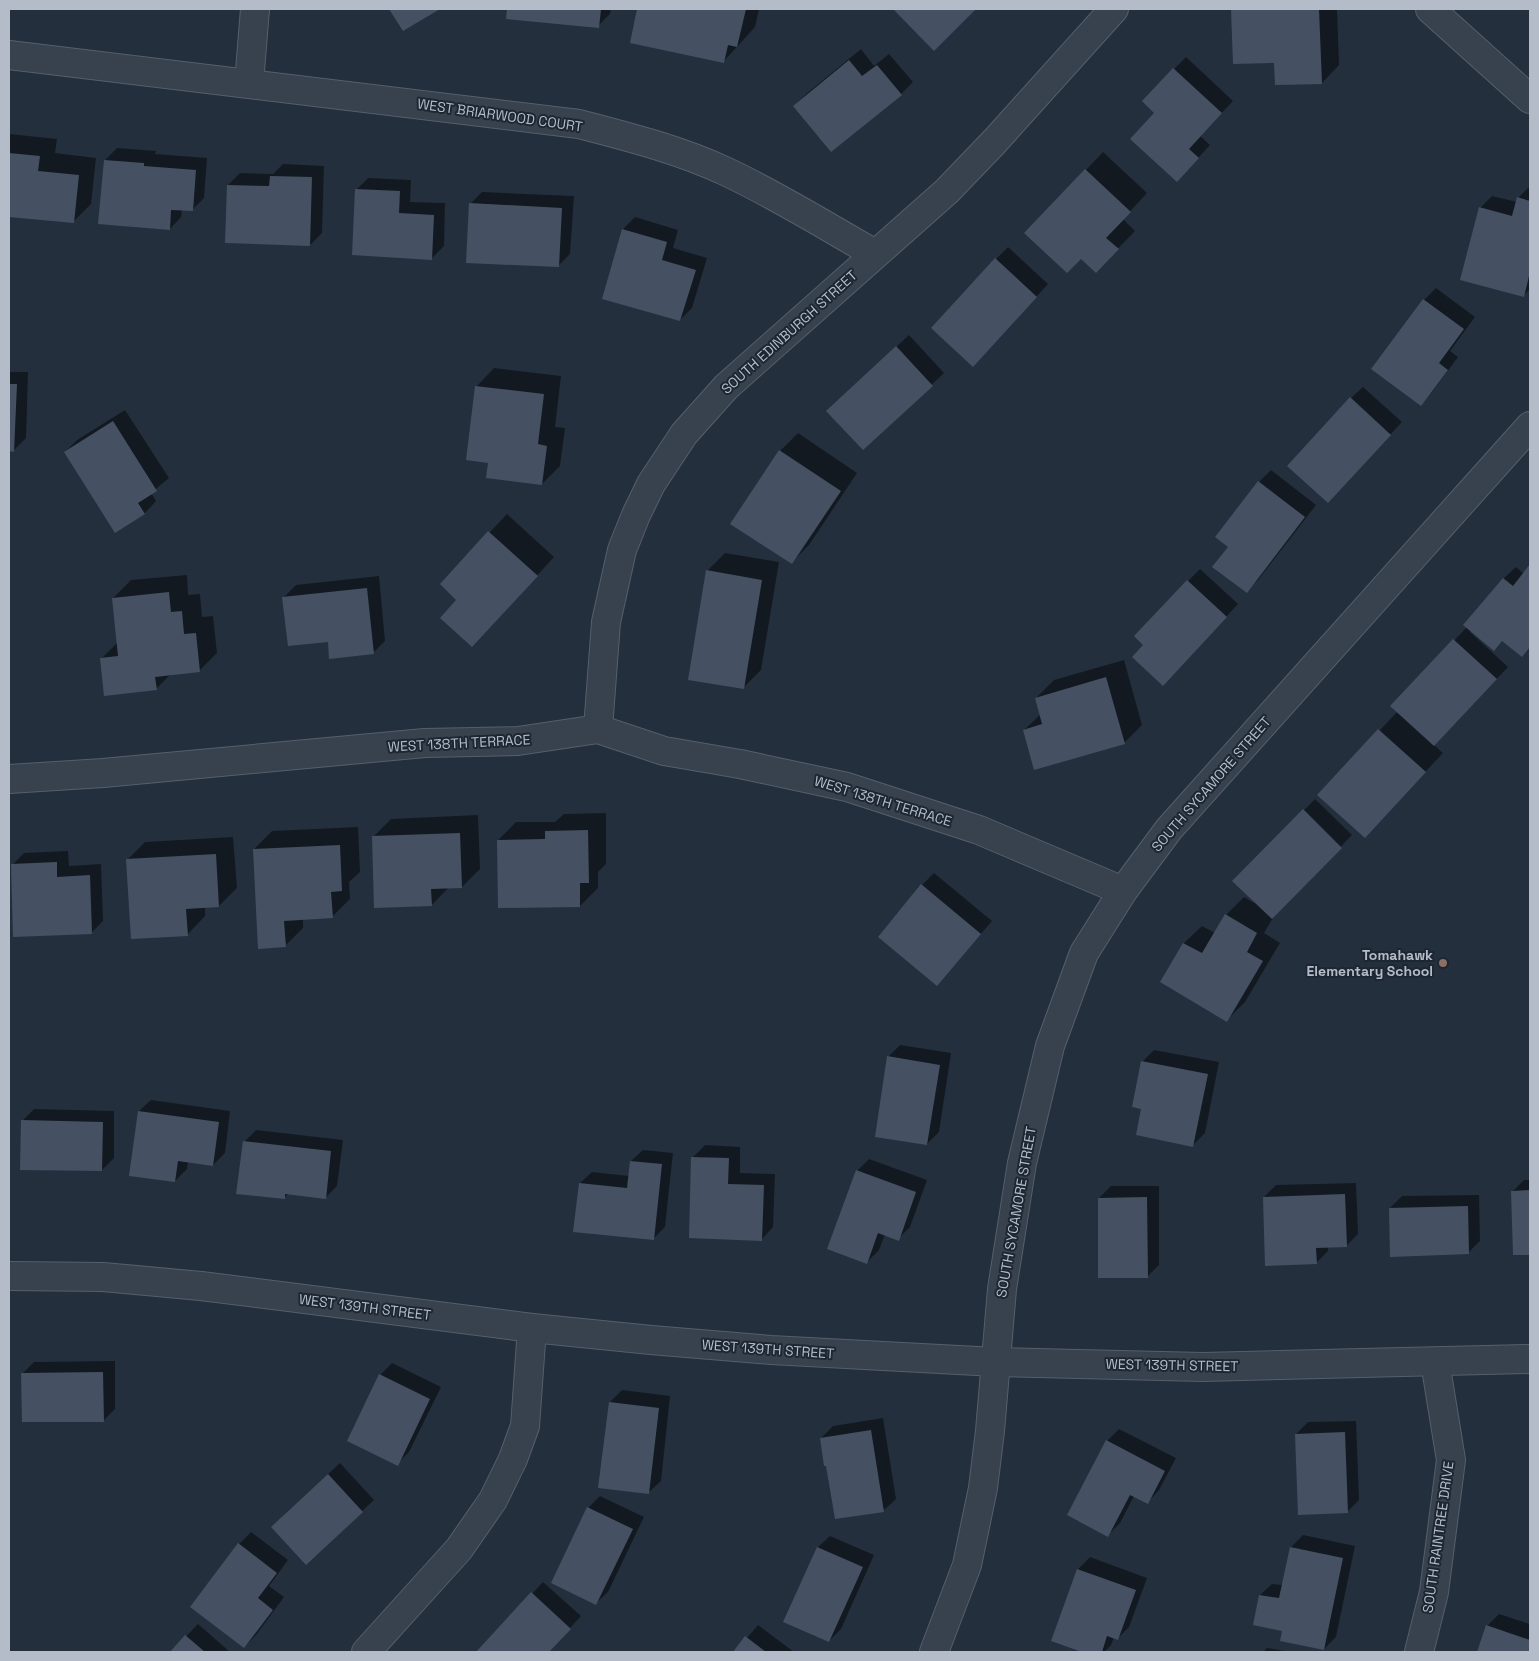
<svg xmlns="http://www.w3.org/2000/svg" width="1539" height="1661" font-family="'Space Grotesk',sans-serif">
<rect width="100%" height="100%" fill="#242f3e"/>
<g fill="#0007">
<polygon points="508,9 611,9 610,14 598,26 507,18"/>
<polygon points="638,9 759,9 755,27 724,61 631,42"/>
<polygon points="895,9 975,9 934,49"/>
<polygon points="1232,9 1337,9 1339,65 1322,83 1275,61 1234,63"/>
<polygon points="861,49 874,66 889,54 913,82 901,94 831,150 794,106 806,94"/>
<polygon points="1186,57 1233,101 1200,136 1210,145 1188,169 1156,113 1174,69"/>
<polygon points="9,134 57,139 55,153 96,158 91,204 73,222 9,215"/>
<polygon points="117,148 156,151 155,154 207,158 204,198 192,210 182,209 181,217 170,229 105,160"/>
<polygon points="1103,152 1147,193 1123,219 1135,231 1096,271 1086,170"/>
<polygon points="283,164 324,166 322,233 310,245 228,185 240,173 273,174"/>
<polygon points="368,178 411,180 410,202 445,203 444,246 432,258 356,190"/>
<polygon points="1530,186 1530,289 1523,296 1480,208 1492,196 1517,202 1518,198"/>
<polygon points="482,192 574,196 570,254 558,266 470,204"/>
<polygon points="635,217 678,230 673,248 707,258 692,308 680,320 623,229"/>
<polygon points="1008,247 1048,284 985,353 996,259"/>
<polygon points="1436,288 1475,317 1450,351 1458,357 1432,392 1420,404 1373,369 1424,300"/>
<polygon points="909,335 944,373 863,449 840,399"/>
<polygon points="494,368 561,376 555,427 565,428 560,466 542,484 490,462 467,459 477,386"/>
<polygon points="9,372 28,372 26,438 14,450 9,450"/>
<polygon points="1363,387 1402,422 1339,490 1351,398"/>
<polygon points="125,410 169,478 151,493 156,501 145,513 116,531 65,452 77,440"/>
<polygon points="798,433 857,473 809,545 792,562 780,451"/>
<polygon points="1271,470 1316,505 1258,580 1247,591 1259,482"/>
<polygon points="507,514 554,557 489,628 441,584"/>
<polygon points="725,553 779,562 761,670 744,687 707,571"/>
<polygon points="1530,566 1530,647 1522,656 1503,640 1494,649 1471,630 1470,632 1508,667 1434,745 1443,753 1365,836 1319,795 1398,711 1392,706 1467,627 1465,625 1504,578 1516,567 1524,574"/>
<polygon points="1200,569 1238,604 1175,672 1188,581"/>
<polygon points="187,575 188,595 200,594 202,617 213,616 217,653 199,671 171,674 156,689 102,658 118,642 113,598 131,580"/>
<polygon points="379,576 385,641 373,653 284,597 296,585"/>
<polygon points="1124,660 1142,725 1124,743 1024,730 1041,714 1036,698 1054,680"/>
<polygon points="1315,799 1352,835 1274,916 1264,933 1280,943 1245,1002 1227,1020 1162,981 1184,943 1202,926 1215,933 1226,915 1244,897 1256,904 1234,881"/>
<polygon points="606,813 606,864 598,872 598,888 580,906 498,840 516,822 555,822 564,814"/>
<polygon points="478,815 480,869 462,887 449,887 432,905 373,837 391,819"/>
<polygon points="358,827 360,872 349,882 350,899 332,917 303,918 303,928 285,946 254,849 272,831"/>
<polygon points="233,837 237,888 219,906 205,907 205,916 188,934 127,860 145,842"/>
<polygon points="68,851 69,866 101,864 103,921 91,933 12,865 24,853"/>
<polygon points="934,873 992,921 937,984 922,885"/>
<polygon points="900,1045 951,1053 939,1132 927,1144 888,1057"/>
<polygon points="1154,1050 1219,1062 1205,1133 1193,1145 1143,1108 1142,1062"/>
<polygon points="151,1100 230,1111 225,1153 213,1165 188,1161 187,1169 175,1181 139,1111"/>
<polygon points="34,1109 114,1111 114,1158 102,1170 22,1121"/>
<polygon points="256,1130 343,1140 337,1186 325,1198 289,1193 284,1198 244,1142"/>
<polygon points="705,1145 740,1147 740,1173 775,1174 773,1227 762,1239 693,1157"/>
<polygon points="643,1150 673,1153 665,1227 653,1239 580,1183 592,1172 629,1176 631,1161"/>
<polygon points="869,1159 927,1180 910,1227 898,1239 885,1234 879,1250 867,1262 857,1171"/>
<polygon points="1524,1180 1530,1180 1530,1254 1514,1254 1512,1192"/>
<polygon points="1356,1183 1358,1234 1346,1246 1328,1247 1328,1251 1316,1263 1264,1197 1276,1185"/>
<polygon points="1111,1186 1159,1186 1159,1265 1147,1277 1099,1198"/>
<polygon points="1479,1195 1480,1241 1468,1253 1390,1208 1402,1196"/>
<polygon points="115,1361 115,1409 103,1421 22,1374 34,1362"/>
<polygon points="392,1363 441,1387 409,1452 397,1464 380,1375"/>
<polygon points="622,1390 670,1396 661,1481 649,1492 610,1402"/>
<polygon points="883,1418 896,1499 884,1510 821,1438 833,1426"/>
<polygon points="1356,1421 1359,1500 1347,1512 1296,1434 1308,1422"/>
<polygon points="1119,1429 1176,1458 1159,1490 1148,1502 1134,1496 1120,1523 1108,1535 1107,1441"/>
<polygon points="340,1463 374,1500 306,1563 284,1515"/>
<polygon points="600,1496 644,1517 608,1592 596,1603 588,1508"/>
<polygon points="251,1532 288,1560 269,1586 284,1597 256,1635 244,1647 239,1544"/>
<polygon points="1303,1535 1355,1546 1336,1637 1324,1649 1284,1630 1260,1595 1272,1584 1283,1585 1291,1547"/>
<polygon points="830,1536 874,1555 841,1629 829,1641 785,1622 818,1547"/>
<polygon points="1090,1557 1147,1578 1129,1627 1117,1639 1114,1637 1111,1645 1104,1652 1086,1652 1053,1640 1078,1569"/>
<polygon points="543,1582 581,1616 548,1652 478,1652"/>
<polygon points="1499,1614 1530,1624 1530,1652 1478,1652 1487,1626"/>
<polygon points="198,1624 230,1652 171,1652"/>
<polygon points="758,1625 794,1652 735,1652"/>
<polygon points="1267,1648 1291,1652 1263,1652"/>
</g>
<g fill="#455162">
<polygon points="389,9 440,9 403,31"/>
<polygon points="507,9 601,9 599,28 506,19"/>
<polygon points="637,9 746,9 737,47 728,45 724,63 630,43"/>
<polygon points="893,9 976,9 934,51"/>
<polygon points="1231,9 1319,9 1322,84 1275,85 1274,63 1233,64"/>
<polygon points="849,60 862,76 877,65 902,95 831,152 793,106"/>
<polygon points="1173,68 1222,113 1189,149 1199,158 1177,182 1130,139 1154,113 1142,101"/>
<polygon points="9,153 40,156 38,171 79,175 74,223 9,217"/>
<polygon points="104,160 144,163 144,166 196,170 193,211 171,210 170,230 98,224"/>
<polygon points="1085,169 1131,212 1106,238 1119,249 1096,273 1081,259 1067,273 1024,233"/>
<polygon points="270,176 312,177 310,246 225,243 227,185 269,186"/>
<polygon points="355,189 400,191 399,213 434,215 432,260 352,255"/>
<polygon points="1517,197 1530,201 1530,272 1524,297 1460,280 1479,207 1512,216"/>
<polygon points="469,203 562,208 559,267 466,263"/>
<polygon points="622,229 667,242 662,260 696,270 680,321 602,299"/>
<polygon points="995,258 1037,297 973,367 931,328"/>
<polygon points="1423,299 1464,329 1439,363 1448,370 1421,406 1371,369"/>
<polygon points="896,346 933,386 863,450 826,411"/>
<polygon points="9,384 17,384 14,452 9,451"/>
<polygon points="475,386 544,394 538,444 547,446 542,485 486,478 488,463 466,460"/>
<polygon points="1350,397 1391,435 1328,503 1287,466"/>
<polygon points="113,421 157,491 138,503 145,514 115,533 64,452"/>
<polygon points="779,450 841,491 792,564 730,524"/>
<polygon points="1258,481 1305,517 1247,593 1212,567 1228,547 1215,537"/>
<polygon points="488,531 538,576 472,647 440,618 456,600 440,584"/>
<polygon points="1530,564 1530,647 1522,657 1502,641 1494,651 1463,625 1503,578 1513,586"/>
<polygon points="706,570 762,580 744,689 688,680"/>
<polygon points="1187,580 1227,617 1163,686 1132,657 1143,645 1134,636"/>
<polygon points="367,588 374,654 329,659 328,642 288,646 282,597"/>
<polygon points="169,592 171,612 182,611 184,634 196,633 200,672 155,677 157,690 104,696 100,658 118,656 112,598"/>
<polygon points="1453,639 1497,679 1434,746 1390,706"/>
<polygon points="1106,677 1125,744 1034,770 1023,730 1042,724 1035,698"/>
<polygon points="1378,729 1426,772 1365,838 1317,795"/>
<polygon points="1303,809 1342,848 1272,919 1232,881"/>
<polygon points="588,830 589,883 580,883 580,907 498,908 497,840 545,839 545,831"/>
<polygon points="460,833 462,888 431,889 432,906 374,908 372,836"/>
<polygon points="340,845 342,891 331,892 333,918 284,921 286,947 258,949 253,849"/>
<polygon points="216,854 219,907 186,909 188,936 131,939 126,859"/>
<polygon points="57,862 57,877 90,875 92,934 13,937 11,864"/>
<polygon points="921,884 981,934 937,986 878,937"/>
<polygon points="1225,914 1257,933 1247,952 1263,961 1227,1022 1160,982 1183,943 1202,953"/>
<polygon points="887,1056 940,1065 927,1145 875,1137"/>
<polygon points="1141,1061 1208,1074 1193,1147 1136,1135 1141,1109 1132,1107"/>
<polygon points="138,1111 219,1122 213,1166 178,1161 175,1182 129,1176"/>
<polygon points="21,1120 103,1122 102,1171 20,1170"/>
<polygon points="243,1141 331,1151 326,1199 285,1194 285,1199 236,1194"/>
<polygon points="691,1157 729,1158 728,1184 764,1185 762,1241 689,1238"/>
<polygon points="630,1161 662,1164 654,1240 573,1232 579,1183 627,1188"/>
<polygon points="856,1170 916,1192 899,1241 878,1233 867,1264 827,1249"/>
<polygon points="1530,1190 1530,1255 1513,1255 1511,1191"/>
<polygon points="1345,1194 1347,1247 1316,1248 1317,1264 1265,1266 1263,1197"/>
<polygon points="1147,1197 1148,1278 1098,1278 1098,1198"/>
<polygon points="1468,1206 1469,1254 1390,1257 1389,1208"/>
<polygon points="103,1372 104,1422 22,1422 21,1373"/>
<polygon points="379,1374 430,1399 398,1466 347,1441"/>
<polygon points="609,1402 659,1408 649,1494 598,1488"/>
<polygon points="871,1430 884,1512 835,1519 826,1466 824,1466 820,1438"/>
<polygon points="1345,1432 1348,1513 1298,1515 1295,1434"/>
<polygon points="1106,1440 1165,1471 1148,1504 1130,1495 1108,1537 1067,1515"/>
<polygon points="328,1474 363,1512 306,1565 271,1527"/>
<polygon points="587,1507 633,1529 596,1605 551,1583"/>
<polygon points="238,1543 277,1573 258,1598 273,1610 244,1648 190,1607"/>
<polygon points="817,1547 863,1567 829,1642 783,1622"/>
<polygon points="1290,1547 1343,1558 1324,1650 1280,1641 1282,1631 1253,1625 1259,1595 1279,1598"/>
<polygon points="1077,1569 1136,1590 1118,1640 1107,1636 1102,1652 1082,1652 1051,1641"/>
<polygon points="531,1592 571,1629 549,1652 476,1652"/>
<polygon points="1486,1625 1530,1640 1530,1652 1477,1652"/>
<polygon points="185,1635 205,1652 170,1652"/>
<polygon points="745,1636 766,1652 733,1652"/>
</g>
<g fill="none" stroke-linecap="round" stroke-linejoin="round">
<defs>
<g id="minor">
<polyline points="1430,9 1530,99"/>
<path d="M9,55L579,124C629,137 680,150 727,172C778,196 826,226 875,254"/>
<polyline points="249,83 255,9"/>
<polyline points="598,729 606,622 622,550 636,515 651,484 684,434 726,387 947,191 995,141 1114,9"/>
<polyline points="9,779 103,773 425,743 518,741 598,729 664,751 740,764 847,787 979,830 1123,891"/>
<polyline points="9,1276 103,1277 201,1286 532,1328 651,1340 771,1350 996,1362 1203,1367 1530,1359"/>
<polyline points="366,1652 459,1549 493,1500 513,1459 525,1426 532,1328"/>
<polyline points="934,1652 967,1565 983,1488 990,1431 1002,1289 1022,1163 1050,1046 1084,953 1123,891 1169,829 1530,426"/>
<polyline points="1419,1652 1434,1592 1451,1460 1435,1362"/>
</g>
</defs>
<use href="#minor" stroke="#565f6c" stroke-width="30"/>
<use href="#minor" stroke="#38414e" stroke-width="28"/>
</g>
<circle fill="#8d6e63" stroke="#1d2633" stroke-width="2" cx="1443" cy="963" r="5"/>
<g text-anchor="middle" stroke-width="4" stroke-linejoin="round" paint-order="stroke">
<g font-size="14" fill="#b4bcc9" stroke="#1d2633">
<text transform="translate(500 115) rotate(8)" y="5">WEST BRIARWOOD COURT</text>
<text transform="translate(789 332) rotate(-42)" y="5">SOUTH EDINBURGH STREET</text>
<text transform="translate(459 743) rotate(-3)" y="5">WEST 138TH TERRACE</text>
<text transform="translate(1211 784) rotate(-49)" y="5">SOUTH SYCAMORE STREET</text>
<text transform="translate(883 801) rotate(17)" y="5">WEST 138TH TERRACE</text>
<text transform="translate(1016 1212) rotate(-80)" y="5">SOUTH SYCAMORE STREET</text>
<text transform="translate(365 1307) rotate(7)" y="5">WEST 139TH STREET</text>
<text transform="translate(768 1349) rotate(4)" y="5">WEST 139TH STREET</text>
<text transform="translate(1172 1365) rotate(1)" y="5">WEST 139TH STREET</text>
<text transform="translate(1438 1537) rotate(-82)" y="5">SOUTH RAINTREE DRIVE</text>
</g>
<g font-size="14" font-weight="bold" fill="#b4bcc9" stroke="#1d2633" text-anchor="end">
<text x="1433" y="960">Tomahawk<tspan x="1433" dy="16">Elementary School</tspan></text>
</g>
</g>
<rect width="1539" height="1661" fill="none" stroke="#b4bcc9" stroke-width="20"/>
</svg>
